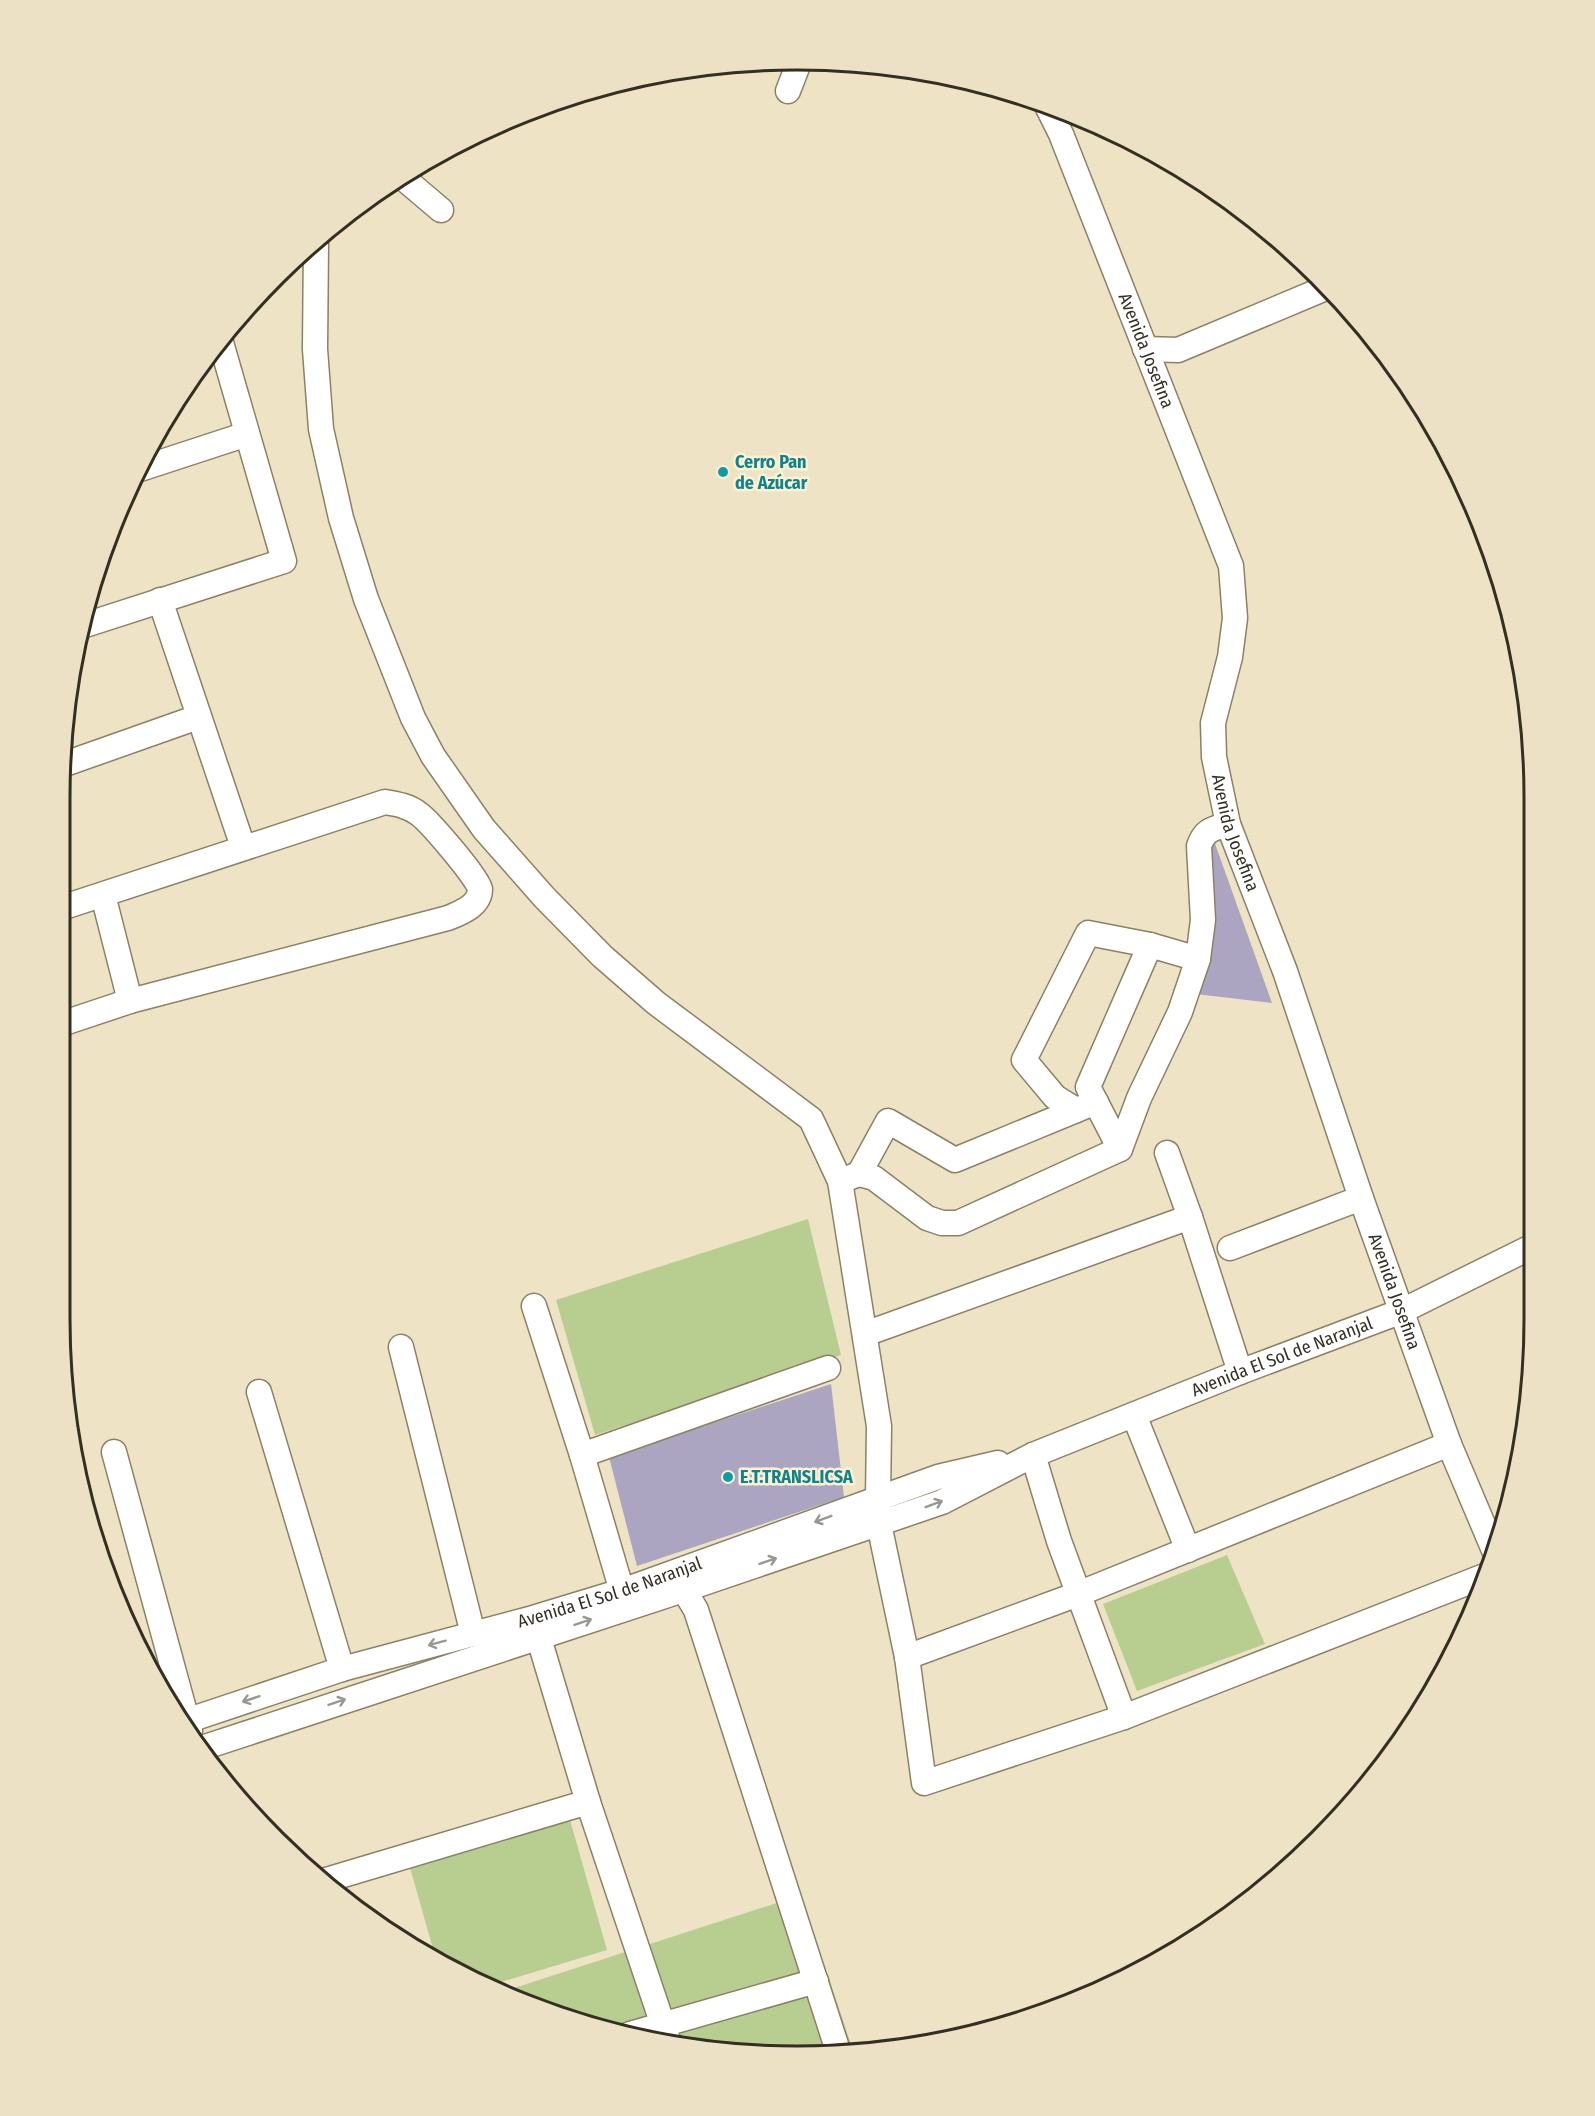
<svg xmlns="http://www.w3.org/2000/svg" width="1595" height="2116" font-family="'Fira Sans Condensed',sans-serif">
<rect width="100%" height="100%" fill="#eee4c5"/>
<g fill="#b8ce91">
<polygon points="808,1219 841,1355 595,1435 556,1300"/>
<polygon points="1227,1555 1265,1644 1137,1691 1103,1604"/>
<polygon points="570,1820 607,1950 488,1986 471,1980 435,1956 409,1864"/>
<polygon points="801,1895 854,2053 845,2054 653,2042 505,1991"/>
</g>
<g fill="#aca5c2">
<polygon points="1213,838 1272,1003 1196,994 1202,840"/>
<polygon points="831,1384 844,1497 637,1566 609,1457"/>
</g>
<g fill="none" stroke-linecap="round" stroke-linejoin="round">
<defs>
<g id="minor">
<polyline points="788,91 800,60"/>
<path id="s1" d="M1047,106L1061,134L1231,566L1235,618L1230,657L1213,723L1214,757L1228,824L1285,971L1361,1198L1449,1444L1496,1555"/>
<polyline points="402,177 441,210"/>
<polyline points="316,243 315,349 321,429 341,518 366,599 413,718 433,756 484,829 544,897 602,956 656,1003 811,1119 840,1181 879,1426 878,1499 879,1524 907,1657 924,1783 1124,1717 1487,1575"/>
<polyline points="1145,349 1178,350 1328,287"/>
<polyline points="137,470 247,434"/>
<polyline points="160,600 243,847"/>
<polyline points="82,626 284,561 220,339"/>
<polyline points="62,765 198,717"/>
<polyline points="103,895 130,1001"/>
<path d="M61,1024L130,1001L448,918C460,913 480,906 480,889C479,879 429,821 419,814C409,806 397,804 385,802L61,908"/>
<polyline points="1076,1110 1055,1097 1024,1060 1088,933 1150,945 1198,959"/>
<polyline points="1120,1149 1088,1087 1150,945"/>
<polyline points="1167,1153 1190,1217 1240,1372"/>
<polyline points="859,1174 888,1121 955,1160 1096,1102"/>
<path d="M840,1181L859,1174L874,1178L927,1218L942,1223H958L1120,1149L1139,1098L1180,1012L1198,959L1203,920L1199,846C1205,829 1213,829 1228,824"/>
<polyline points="1230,1248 1361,1198"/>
<polyline points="534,1306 582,1455 626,1605"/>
<polyline points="865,1334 1190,1217"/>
<polyline points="401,1347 473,1634"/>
<polyline points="259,1392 342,1669"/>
<polyline points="1134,1415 1188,1550"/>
<polyline points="114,1452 190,1731"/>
<polyline points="582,1455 828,1368"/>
<polyline points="1033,1455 1059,1541 1124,1717"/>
<polyline points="677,1578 696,1610 839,2054"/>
<polyline points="534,1622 588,1802 669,2043"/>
<polyline points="907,1657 1078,1594 1449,1444"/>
<path id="s2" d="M183,1722L342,1669L533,1618L622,1591L938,1477L998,1463"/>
<path id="s3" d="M202,1748L683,1590L942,1502L1033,1455L1240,1372L1402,1311L1529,1248"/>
<polyline points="323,1881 588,1802"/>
<polyline points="630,2034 816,1981"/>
</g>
</defs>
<use href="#minor" stroke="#8b8165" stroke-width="27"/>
<use href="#minor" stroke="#fff" stroke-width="24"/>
</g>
<defs><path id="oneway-shaft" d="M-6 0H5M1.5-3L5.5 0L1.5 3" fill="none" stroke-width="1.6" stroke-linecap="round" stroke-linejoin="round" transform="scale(1.5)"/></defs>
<g stroke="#999791">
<use href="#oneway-shaft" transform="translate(934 1504) rotate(-20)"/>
<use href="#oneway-shaft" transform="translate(823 1519) rotate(160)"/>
<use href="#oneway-shaft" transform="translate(768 1561) rotate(-19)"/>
<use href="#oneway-shaft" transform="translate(583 1622) rotate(-19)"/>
<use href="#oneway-shaft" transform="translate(437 1643) rotate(165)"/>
<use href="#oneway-shaft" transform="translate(251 1699) rotate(162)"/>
<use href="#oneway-shaft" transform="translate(337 1702) rotate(-19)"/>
</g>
<g fill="#0f9aa8" stroke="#fcf1d2" stroke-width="2">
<circle cx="723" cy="472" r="6"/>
<circle cx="728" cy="1477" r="6"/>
</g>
<g text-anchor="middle" stroke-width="5" stroke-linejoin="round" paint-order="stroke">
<g font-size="18" fill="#332f23" stroke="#fcf1d2">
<text dy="6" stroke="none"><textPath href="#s1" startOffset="264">Avenida Josefina</textPath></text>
<text dy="6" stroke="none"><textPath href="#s1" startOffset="768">Avenida Josefina</textPath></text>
<text dy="6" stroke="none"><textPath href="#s1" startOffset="1254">Avenida Josefina</textPath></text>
<text dy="6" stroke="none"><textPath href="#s3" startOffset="1150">Avenida El Sol de Naranjal</textPath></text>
<text dy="6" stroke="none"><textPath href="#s2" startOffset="446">Avenida El Sol de Naranjal</textPath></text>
</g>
<g font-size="18" font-weight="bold" fill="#0d838f" stroke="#fcf1d2" text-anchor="start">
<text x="735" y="468">Cerro Pan<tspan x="735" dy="21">de Azúcar</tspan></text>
<text x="740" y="1483">E.T.TRANSLICSA</text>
</g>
</g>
<path d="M0 0H1595V2116H0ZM797 70H797A727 727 0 0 1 1524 797V1319A727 727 0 0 1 797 2046H797A727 727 0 0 1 70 1319V797A727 727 0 0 1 797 70Z" fill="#ece1c4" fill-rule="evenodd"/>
<path fill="none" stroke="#332f23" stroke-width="3" d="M797 70H797A727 727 0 0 1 1524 797V1319A727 727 0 0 1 797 2046H797A727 727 0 0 1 70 1319V797A727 727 0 0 1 797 70Z"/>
</svg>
